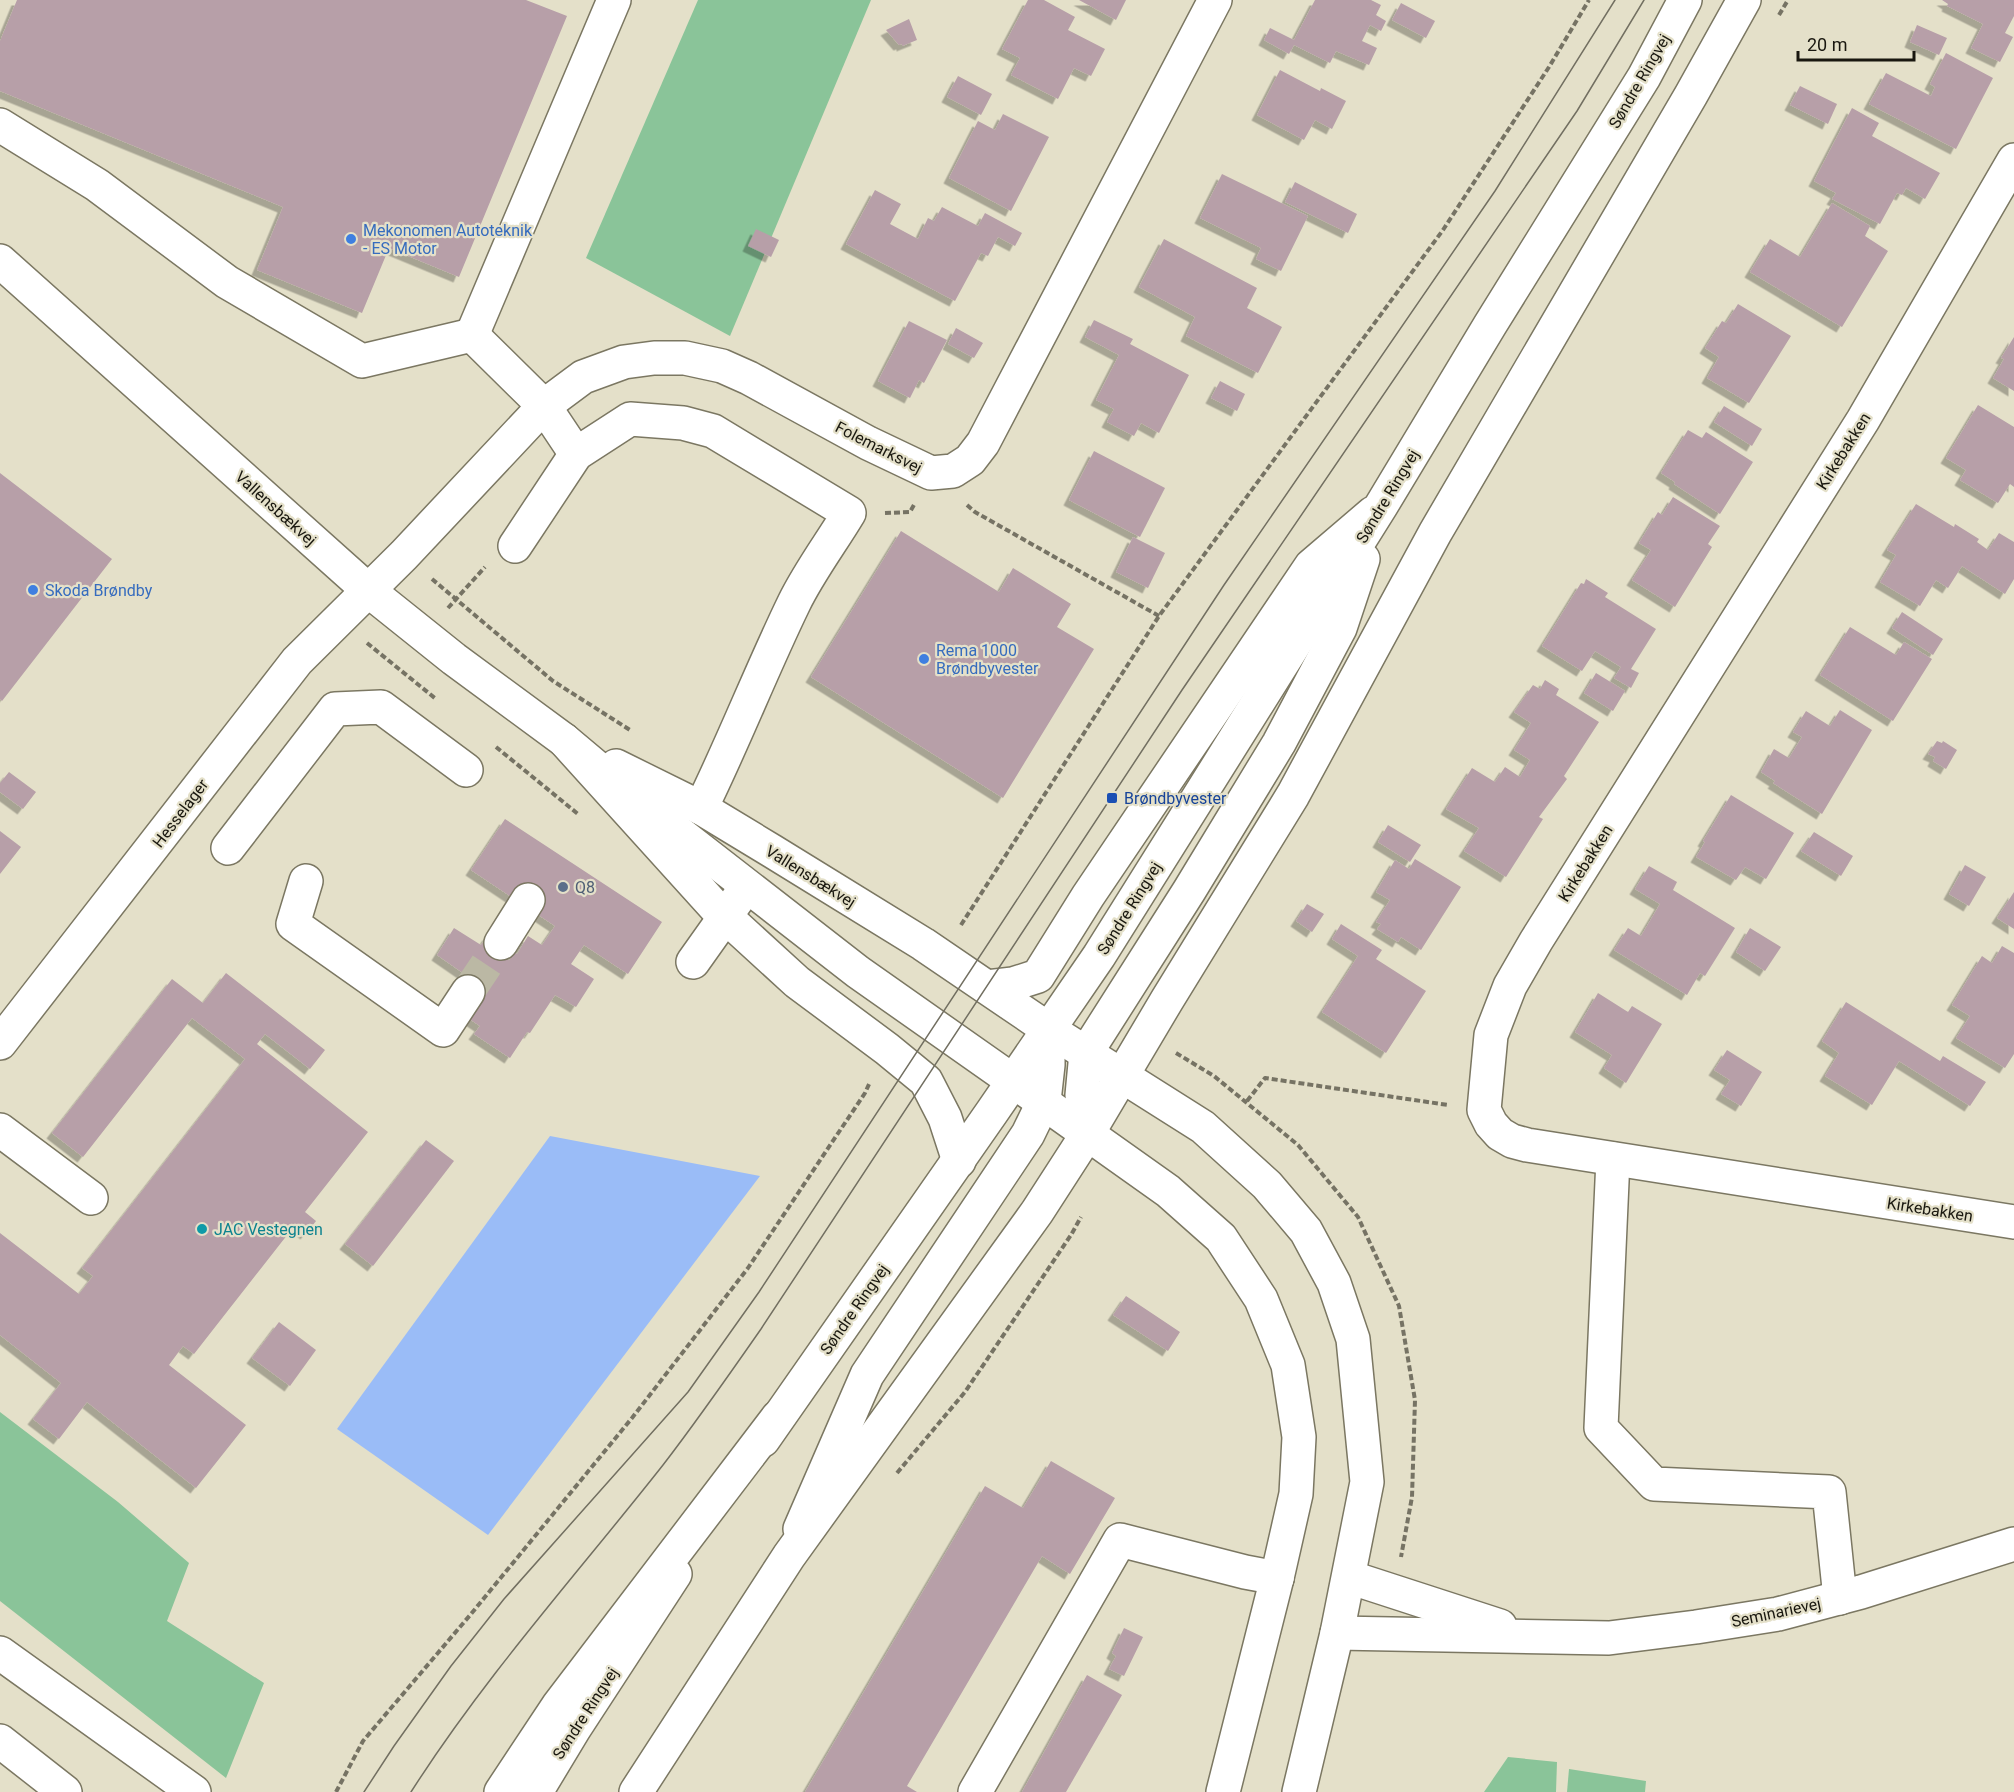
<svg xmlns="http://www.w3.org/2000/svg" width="2014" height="1792" font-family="Roboto,sans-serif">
<defs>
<filter id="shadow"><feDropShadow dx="-5.5" dy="5.5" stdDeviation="0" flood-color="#0004"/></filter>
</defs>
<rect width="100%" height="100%" fill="#e4e0c9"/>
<g fill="#8ac499">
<polygon points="698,0 871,0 730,336 586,258"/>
<polygon points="0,1412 118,1502 189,1563 167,1621 264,1683 226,1778 0,1601"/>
<polygon points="1508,1757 1557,1762 1556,1792 1484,1792"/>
<polygon points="1569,1769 1646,1781 1645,1792 1567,1792"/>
</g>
<polygon fill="#9abcf7" points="550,1136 760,1176 488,1535 337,1429"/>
<g fill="#b79fa8" filter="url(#shadow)">
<polygon points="17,0 526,0 567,16 459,277 389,248 362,313 257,270 283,207 0,91 0,41"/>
<polygon points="1028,0 1044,0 1075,17 1068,30 1105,49 1091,76 1074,68 1058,99 1011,75 1020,58 1002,49"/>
<polygon points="1079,0 1126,0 1116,20"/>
<polygon points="1315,0 1371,0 1381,5 1376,15 1386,21 1381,31 1370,25 1362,41 1377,48 1369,65 1336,51 1330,63 1294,45 1289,54 1264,40 1270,28 1294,40"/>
<polygon points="1942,0 2014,0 2014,16 2005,33 2013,37 2000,62 1971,48 1983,24 1947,6 1948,4"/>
<polygon points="1401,3 1435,21 1426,38 1392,20"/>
<polygon points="909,19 917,40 902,46 902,44 899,45 886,30"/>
<polygon points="1917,25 1947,38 1939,55 1910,42"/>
<polygon points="1946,53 1993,78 1956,149 1869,104 1886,73 1931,96 1935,87 1930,84"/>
<polygon points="1280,70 1320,91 1321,88 1346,101 1332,129 1315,120 1304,140 1257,115"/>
<polygon points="958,76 992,94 981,115 947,97"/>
<polygon points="1800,86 1837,104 1828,124 1790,105"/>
<polygon points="1852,108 1879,123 1872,136 1940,173 1925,199 1906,188 1902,195 1897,193 1880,224 1832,199 1836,193 1814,181"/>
<polygon points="1003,114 1049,137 1011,211 949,178 978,121 995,130"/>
<polygon points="1222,174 1308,216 1281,271 1256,259 1261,248 1200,218"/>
<polygon points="1295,182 1357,214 1348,233 1285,202"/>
<polygon points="875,190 901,204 890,224 918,239 928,218 934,221 942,207 978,226 985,213 1022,233 1015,246 998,237 988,256 981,253 955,301 846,244"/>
<polygon points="1832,203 1870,226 1865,236 1888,251 1842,327 1750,272 1770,239 1800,257"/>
<polygon points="756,229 779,240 771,257 748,246"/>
<polygon points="1164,239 1257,288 1247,308 1282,327 1258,373 1186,336 1195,317 1139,287"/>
<polygon points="1738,304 1791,336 1749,403 1707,378 1719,357 1705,348 1722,321 1726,323"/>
<polygon points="1094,320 1133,339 1130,344 1189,375 1159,433 1141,423 1134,436 1107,422 1114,409 1096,400 1119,355 1085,337"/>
<polygon points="909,321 947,340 924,383 919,380 910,398 878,381"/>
<polygon points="956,328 983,343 974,358 948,344"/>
<polygon points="2014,337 2014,391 1993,378 2004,359 2001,358"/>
<polygon points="1220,381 1245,394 1237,411 1211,398"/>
<polygon points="1978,405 2014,427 2014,487 2010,484 1998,503 1960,480 1966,470 1946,458"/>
<polygon points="1724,406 1762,429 1752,446 1714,422"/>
<polygon points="1688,430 1702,438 1706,432 1753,462 1720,514 1674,484 1675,482 1661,473"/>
<polygon points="1094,451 1165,488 1140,537 1069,500"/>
<polygon points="0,473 112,559 2,701 0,699"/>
<polygon points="1673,497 1720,526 1708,544 1712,547 1675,607 1632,580 1651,550 1639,543 1658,512 1662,515"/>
<polygon points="1916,504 1954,527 1955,524 1979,539 1977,542 1988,550 1999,533 2014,542 2014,579 2005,594 1962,566 1948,588 1936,580 1920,606 1880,582 1896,555 1887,550"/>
<polygon points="901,531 999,592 1013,568 1071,604 1057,627 1094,649 1003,798 811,677"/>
<polygon points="1133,537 1165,553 1148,588 1116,572"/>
<polygon points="1586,579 1608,593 1605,597 1656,629 1631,669 1639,673 1631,688 1614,678 1621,667 1595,651 1582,671 1542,646 1581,583 1584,584"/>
<polygon points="1902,612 1943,639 1933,655 1892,628"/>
<polygon points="1850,627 1896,655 1904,642 1932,659 1893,721 1820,675"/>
<polygon points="1596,673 1625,691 1613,711 1584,693"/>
<polygon points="1545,680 1559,689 1556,695 1599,722 1564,776 1567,779 1539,817 1543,819 1506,877 1464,851 1479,828 1446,809 1472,768 1495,782 1505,767 1520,777 1530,760 1514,750 1531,723 1514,712 1533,685 1540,689"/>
<polygon points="1840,710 1872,730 1822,814 1773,783 1775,781 1761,772 1774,749 1789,758 1802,737 1793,732 1806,711 1830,726"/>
<polygon points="1937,741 1942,743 1943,741 1957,750 1946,769 1933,761 1935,757 1928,754"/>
<polygon points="9,772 36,792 23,809 0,792 0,783"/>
<polygon points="1731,795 1794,833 1766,879 1745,867 1736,880 1696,857 1705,842 1703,841"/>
<polygon points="505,819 662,922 628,974 584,945 571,964 594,979 576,1007 555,995 530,1033 527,1032 510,1058 474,1034 480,1026 468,1018 455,984 463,973 437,955 454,928 481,945 488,935 517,954 528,936 542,945 555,926 471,870"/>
<polygon points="1388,825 1421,845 1410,862 1378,842"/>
<polygon points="0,831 21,847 0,874"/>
<polygon points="1814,832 1853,856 1841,876 1801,851"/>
<polygon points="1415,859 1461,887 1421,950 1401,937 1398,942 1377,929 1381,924 1376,922 1390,900 1376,892 1395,860 1409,869"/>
<polygon points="1965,865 1986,877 1969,906 1949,894"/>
<polygon points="1649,866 1677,882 1673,890 1735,928 1705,976 1700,973 1687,995 1614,950 1628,928 1641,936 1660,904 1635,889"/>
<polygon points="2014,892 2014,929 1997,918"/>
<polygon points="1307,904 1324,914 1312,932 1296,921"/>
<polygon points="1341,924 1382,950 1376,959 1426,991 1386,1053 1322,1012 1358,956 1332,939"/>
<polygon points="1750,928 1781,947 1765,971 1736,952"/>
<polygon points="2002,946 2014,953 2014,1054 2005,1068 1956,1038 1970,1016 1952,1005 1982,956 1992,963"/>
<polygon points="226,973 325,1050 310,1069 265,1034 257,1044 368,1132 305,1212 316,1221 306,1234 295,1225 194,1354 183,1346 169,1365 246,1425 196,1488 87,1402 59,1439 33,1419 61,1383 0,1335 0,1233 79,1294 93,1276 82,1268 245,1059 192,1018 83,1157 52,1133 172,979 203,1003"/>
<polygon points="1598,993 1628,1012 1632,1006 1662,1024 1626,1083 1604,1068 1612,1055 1575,1032"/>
<polygon points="1846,1002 1940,1061 1943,1056 1986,1082 1970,1106 1899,1061 1872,1105 1825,1076 1839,1053 1822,1041"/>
<polygon points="1727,1050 1762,1072 1741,1106 1721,1094 1730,1080 1714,1070"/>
<polygon points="426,1140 454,1161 373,1266 345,1244"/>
<polygon points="1126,1296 1180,1332 1168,1351 1113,1315"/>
<polygon points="279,1322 316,1350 290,1386 252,1358"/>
<polygon points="1051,1461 1115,1498 1070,1574 1042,1556 907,1786 917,1792 805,1792 985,1486 1023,1508"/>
<polygon points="1124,1628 1143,1637 1124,1676 1109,1669 1116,1656 1112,1653"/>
<polygon points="1087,1675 1122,1695 1066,1792 1022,1792"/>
</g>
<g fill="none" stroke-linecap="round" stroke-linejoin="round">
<polyline stroke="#bbb8a4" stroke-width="33" stroke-dasharray="33 16" stroke-linecap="butt" points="468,992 501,943"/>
<defs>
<g id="minor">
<polyline points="0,125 97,185 227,282 362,361 472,335 544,406 576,454"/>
<polyline points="2014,160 1863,420 1536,941 1510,986 1491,1035 1484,1110 1491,1124 1500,1134 1512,1141 1527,1145 2014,1222"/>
<polyline points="0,261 369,591 454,659 564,740 620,787 858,972 1013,1081"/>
<polyline points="472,335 614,0"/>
<path d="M515,546L576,454L630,419L683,423L713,431L849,513C831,543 809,572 794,603C761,671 734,741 701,808"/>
<polyline points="616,766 701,808 772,851 923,944 1048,1029 1048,1065 1044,1101 1028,1134 867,1375 800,1529"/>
<polyline points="228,848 335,709 381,707 466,770"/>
<polyline points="306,881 293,924 443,1030 468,992"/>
<polyline points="501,943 528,900"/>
<polyline points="693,962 742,893"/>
<polyline points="987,987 1013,984 1038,976 1088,896 1311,566 1373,513"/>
<polyline points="0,1043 297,661 404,555 544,406 583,377 624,362 654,358 685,358 722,366 749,378 868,443 931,473 953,471 970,460 983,443 1215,0"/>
<polyline points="0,1130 91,1198"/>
<polyline points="1613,1159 1601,1428 1654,1484 1829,1492 1840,1598"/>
<polyline points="1349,1577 1500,1626"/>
<polyline points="1337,1633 1609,1638 1696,1627 1778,1614 1861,1592 2014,1544"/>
<polyline points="975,1792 1120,1540 1245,1572 1277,1578"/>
</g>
<g id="major">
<polyline points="564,740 715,907 797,982 887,1049 926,1081 945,1118 959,1161"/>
<polyline points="1048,1029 1203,1127 1267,1185 1306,1231 1334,1283 1353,1339 1367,1482 1337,1633 1299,1792"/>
<polyline points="1013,1081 1168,1191 1221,1238 1261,1299 1288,1365 1299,1437 1296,1494 1277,1578"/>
<polyline points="1088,1133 1082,1095 1086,1053 1189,891 1279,743 1340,628 1363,559"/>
<polyline points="763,1440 992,1112 1099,956 1381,506 1490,325 1644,77 1685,0"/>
<polyline points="536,1792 574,1729 675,1574"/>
<polyline points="636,1792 789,1556 1037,1212 1088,1133 1167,1000 1293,795 1435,533 1691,95 1744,0"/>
</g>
<g id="highway">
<polyline points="0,1653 194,1792"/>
<polyline points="0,1741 65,1792"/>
<polyline points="501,1792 558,1706 778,1417"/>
<polyline points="1223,1792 1277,1578"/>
</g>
</defs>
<use href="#minor" stroke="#7b7762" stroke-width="36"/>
<use href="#major" stroke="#7b7762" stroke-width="36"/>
<use href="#highway" stroke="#7b7762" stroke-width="36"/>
<g stroke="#767364" stroke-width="4" stroke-dasharray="6 3" stroke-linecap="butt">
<polyline points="1779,15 1788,0"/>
<polyline points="967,505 975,512 1159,616"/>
<polyline points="885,513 910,512 915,503"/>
<polyline points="432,579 553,681 630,730"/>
<polyline points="448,608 485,567"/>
<polyline points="367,643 436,699"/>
<polyline points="496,747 578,814"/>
<polyline points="961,925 1159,616 1443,230 1549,67 1589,0"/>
<polyline points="1176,1053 1214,1076 1298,1145 1358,1217 1399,1306 1415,1400 1412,1497 1401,1557"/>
<polyline points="1247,1101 1265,1078 1448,1105"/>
<polyline points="897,1473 965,1392 1071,1235 1081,1217"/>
<polyline points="336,1792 363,1741 471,1614 632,1418 748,1268 865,1093 870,1082"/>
</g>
<use href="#minor" stroke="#fff" stroke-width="33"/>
<use href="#major" stroke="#fff" stroke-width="33"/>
<use href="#highway" stroke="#fff" stroke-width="33"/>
<g stroke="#726f61" stroke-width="1.5">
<polyline points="364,1792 394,1746 451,1666 504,1599 688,1392 759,1292 1224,585 1495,191 1615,0"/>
<path d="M411,1792C485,1676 578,1573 663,1465C697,1421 729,1375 761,1329L1182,690L1577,111L1644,0"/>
</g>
</g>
<g fill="#3f7fe0" stroke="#e4e0c9" stroke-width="2">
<circle cx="351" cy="239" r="6"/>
<circle cx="33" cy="590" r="6"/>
<circle cx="924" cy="659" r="6"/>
</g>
<rect fill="#1a4fb4" stroke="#e4e0c9" stroke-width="2" x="1106" y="792" width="12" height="12" rx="3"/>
<circle fill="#5c6f8a" stroke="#e4e0c9" stroke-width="2" cx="563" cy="887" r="6"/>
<circle fill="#0f9aa8" stroke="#e4e0c9" stroke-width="2" cx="202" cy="1229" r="6"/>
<g text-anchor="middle" stroke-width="4.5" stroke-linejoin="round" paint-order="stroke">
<g font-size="16" fill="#19170f" stroke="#e4e0c9">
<text transform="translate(1639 81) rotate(-60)" y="6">Søndre Ringvej</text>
<text transform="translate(879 447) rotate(27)" y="6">Folemarksvej</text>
<text transform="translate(1843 451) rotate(-58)" y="6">Kirkebakken</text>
<text transform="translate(1387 496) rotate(-59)" y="6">Søndre Ringvej</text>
<text transform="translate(276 508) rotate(42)" y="6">Vallensbækvej</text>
<text transform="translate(180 813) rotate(-53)" y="6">Hesselager</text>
<text transform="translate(1585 863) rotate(-58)" y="6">Kirkebakken</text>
<text transform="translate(811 876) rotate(32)" y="6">Vallensbækvej</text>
<text transform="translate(1129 908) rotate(-58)" y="6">Søndre Ringvej</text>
<text transform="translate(1930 1209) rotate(9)" y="6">Kirkebakken</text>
<text transform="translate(854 1309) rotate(-55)" y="6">Søndre Ringvej</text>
<text transform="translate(1776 1612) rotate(-12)" y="6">Seminarievej</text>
<text transform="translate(585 1713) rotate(-57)" y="6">Søndre Ringvej</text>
</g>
<g font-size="16" fill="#366cbe" stroke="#e4e0c9" text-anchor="start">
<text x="363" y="236">Mekonomen Autoteknik<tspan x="363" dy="18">- ES Motor</tspan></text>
<text x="45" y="596">Skoda Brøndby</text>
<text x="936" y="656">Rema 1000<tspan x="936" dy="18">Brøndbyvester</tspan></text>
</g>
<g font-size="16" fill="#164399" stroke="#e4e0c9" text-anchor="start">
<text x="1124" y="804">Brøndbyvester</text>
</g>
<g font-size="16" fill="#4e5e75" stroke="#e4e0c9" text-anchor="start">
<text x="575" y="893">Q8</text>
</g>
<g font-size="16" fill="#0d838f" stroke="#e4e0c9" text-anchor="start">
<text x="214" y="1235">JAC Vestegnen</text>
</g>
</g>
<path d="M1798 51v9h116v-9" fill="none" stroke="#19170f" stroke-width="3"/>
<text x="1807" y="51" font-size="18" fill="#19170f" stroke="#e4e0c9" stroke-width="4.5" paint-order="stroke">20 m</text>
</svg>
